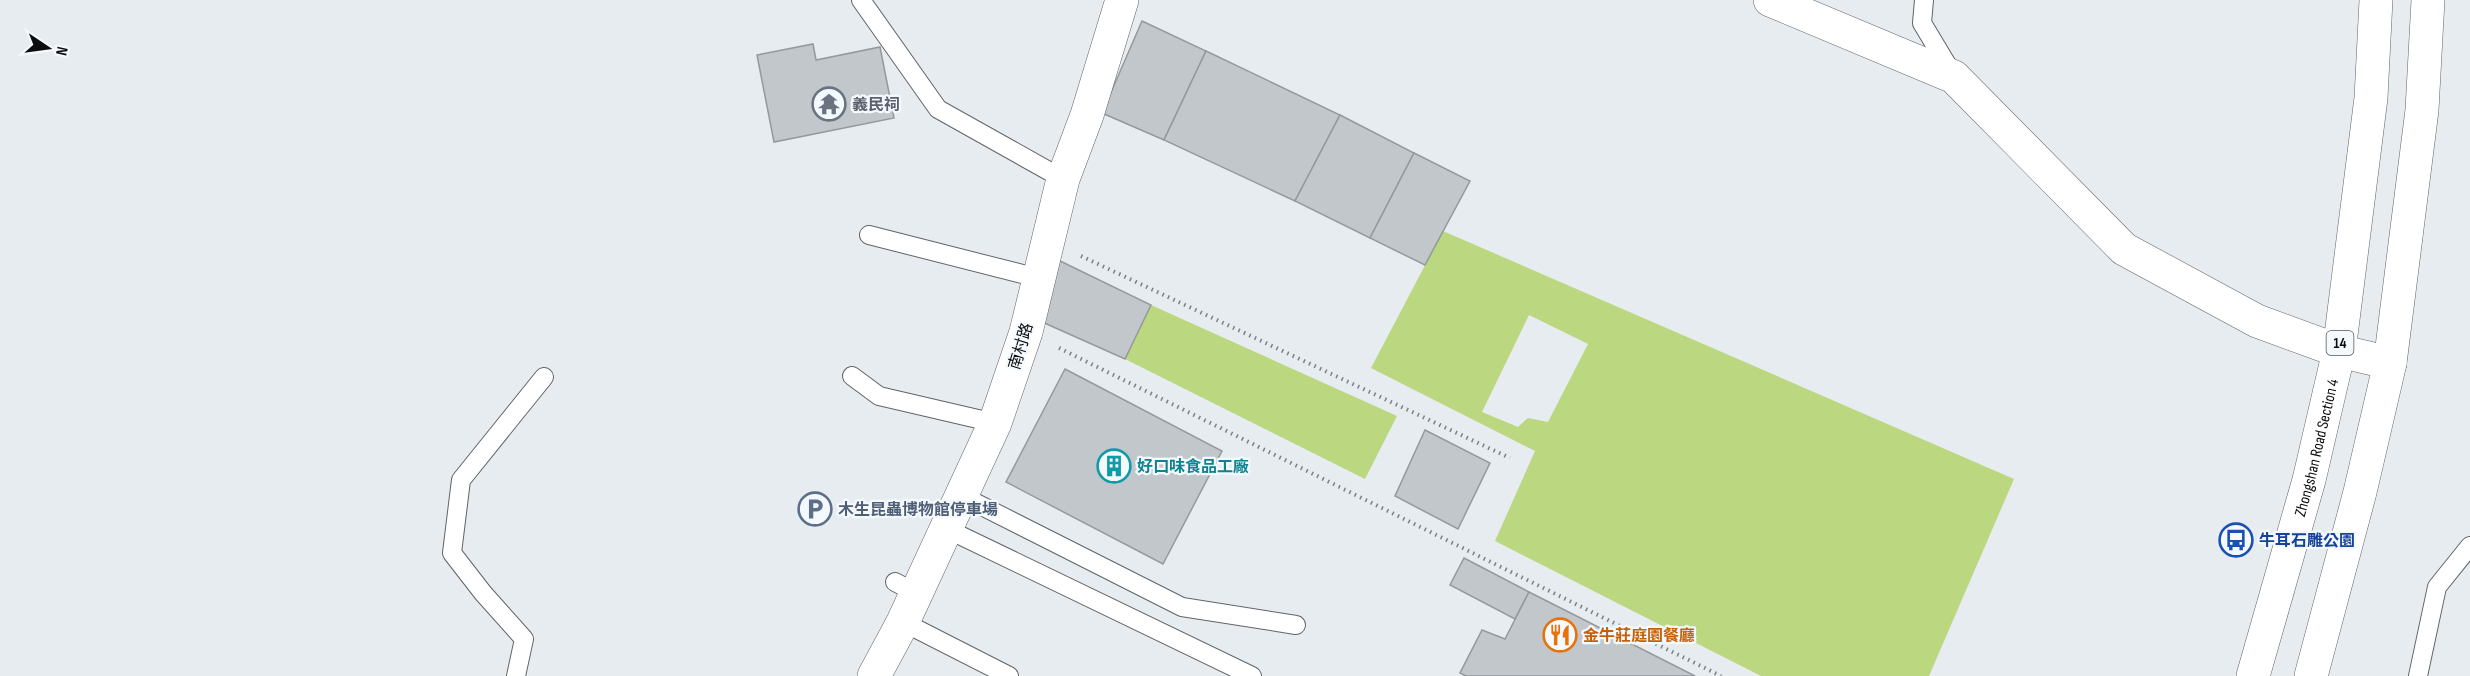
<svg xmlns="http://www.w3.org/2000/svg" width="2470" height="676" font-family="'Sofia Sans Condensed','Noto Sans TC',sans-serif">
<rect width="100%" height="100%" fill="#e7ecf1"/>
<g fill="#bbd77f" fill-rule="evenodd">
<path d="M1443,231L2014,479L1929,676H1761L1495,541L1535,451L1371,368ZM1529,315L1588,344L1548,422L1528,418L1518,427L1482,412Z"/>
<polygon points="1151,305 1397,416 1365,479 1125,359"/>
</g>
<g fill="#c2c7cc" stroke="#94999e" stroke-width="1.5">
<polygon points="1142,21 1206,51 1164,140 1102,113"/>
<polygon points="813,44 816,60 880,47 894,118 774,142 757,55"/>
<polygon points="1206,51 1340,115 1295,201 1164,140"/>
<polygon points="1340,115 1414,153 1370,238 1295,201"/>
<polygon points="1414,153 1470,181 1425,265 1370,238"/>
<polygon points="1058,260 1151,305 1125,359 1040,321"/>
<polygon points="1065,369 1222,451 1163,564 1006,482"/>
<polygon points="1425,430 1490,463 1458,529 1395,496"/>
<polygon points="1464,558 1529,592 1515,619 1450,585"/>
<polygon points="1529,592 1695,676 1466,676 1460,673 1482,630 1505,639"/>
</g>
<g fill="none" stroke-linecap="round" stroke-linejoin="round">
<defs>
<g id="lane">
<polyline points="861,0 938,109 1063,179"/>
<polyline points="1924,0 1922,23 1952,73"/>
<polyline points="869,235 1038,278"/>
<polyline points="852,376 879,396 995,423"/>
<polyline points="962,496 1182,607 1296,625"/>
<polyline points="947,529 1252,676"/>
<polyline points="895,582 916,593"/>
<polyline points="903,622 1009,676"/>
<polyline points="516,676 524,639 483,593 452,553 461,480 544,377"/>
<polyline points="2418,676 2437,587 2470,546"/>
</g>
<g id="street">
<polyline points="1770,0 1954,77 2124,249 2257,321 2339,351 2390,363"/>
<polyline points="874,676 903,622 995,423 1026,332 1063,179 1087,115 1122,0"/>
</g>
<g id="primary">
<path id="s1" d="M2253,676L2309,480L2339,351L2371,98L2376,0"/>
<polyline points="2311,676 2360,492 2390,363 2422,110 2428,0"/>
</g>
</defs>
<use href="#lane" stroke="#606469" stroke-width="20"/>
<use href="#street" stroke="#606469" stroke-width="34"/>
<use href="#primary" stroke="#606469" stroke-width="34"/>
<g stroke="#7d8083" stroke-width="4" stroke-dasharray="1.5 4.5" stroke-linecap="butt">
<polyline points="1081,256 1510,458"/>
<polyline points="1059,348 1721,676"/>
</g>
<use href="#lane" stroke="#fff" stroke-width="18"/>
<use href="#street" stroke="#fff" stroke-width="33"/>
<use href="#primary" stroke="#fff" stroke-width="33"/>
</g>
<defs>
<symbol id="temple-ring" viewBox="-11 -11 22 22"><circle r="9.5" fill="#f4f9fe" stroke="#6b7280" stroke-width="1.5"/><path d="M0-6L5-2H3V0L6.5 2.5H4V6H1.5V3h-3V6H-4V2.5H-6.5L-3 0V-2H-5Z" fill="#6b7280"/></symbol>
<symbol id="building-ring" viewBox="-11 -11 22 22"><circle r="9.5" fill="#f4f9fe" stroke="#0f9aa8" stroke-width="1.5"/><path d="M-4-6H4V6H1V3H-1V6H-4ZM-2.5-4.3h1.7v1.8h-1.7ZM.8-4.3h1.7v1.8H.8ZM-2.5-1h1.7V.8h-1.7ZM.8-1h1.7V.8H.8Z" fill="#0f9aa8"/></symbol>
<symbol id="parking-ring" viewBox="-11 -11 22 22"><circle r="9.5" fill="#f4f9fe" stroke="#5c6f8a" stroke-width="1.5"/><path d="M-3.5-5.5H1a3.5 3.5 0 0 1 0 7H-1V5.5H-3.5ZM-1-3.4V-.6H.8a1.4 1.4 0 0 0 0-2.8Z" fill="#5c6f8a"/></symbol>
<symbol id="bus-ring" viewBox="-11 -11 22 22"><circle r="9.5" fill="#f4f9fe" stroke="#1a4fb4" stroke-width="1.5"/><path d="M-5-6H5V4H4V6H2V4H-2V6H-4V4H-5ZM-3.5-4V0h7V-4ZM-3.5 1.2v1.5H-2V1.2ZM2 1.2v1.5H3.5V1.2Z" fill="#1a4fb4"/></symbol>
<symbol id="restaurant-ring" viewBox="-11 -11 22 22"><circle r="9.5" fill="#f4f9fe" stroke="#e8710a" stroke-width="1.5"/><path d="M-5-6h1v4h1v-4h1v4h1v-4h1v5L-1.5 .5V6h-2V.5L-5-1ZM5-6V6H3V1.5H1.5Q1.5-4 5-6Z" fill="#e8710a"/></symbol>
</defs>
<g fill-rule="evenodd">
<use href="#temple-ring" x="810" y="85" width="38" height="38"/>
<use href="#building-ring" x="1095" y="447" width="38" height="38"/>
<use href="#parking-ring" x="796" y="490" width="38" height="38"/>
<use href="#bus-ring" x="2217" y="521" width="38" height="38"/>
<use href="#restaurant-ring" x="1541" y="616" width="38" height="38"/>
</g>
<g text-anchor="middle" stroke-width="4.5" stroke-linejoin="round" paint-order="stroke">
<rect fill="#f4f9fe" stroke="#515456" stroke-width="1.5" x="2326.5" y="331" width="27" height="24" rx="4.5"/>
<g font-size="15" font-weight="bold" fill="#0b0d0e">
<text x="2340" y="348">14</text>
</g>
<g font-size="16" font-weight="bold" fill="#5b616d" stroke="#f4f9fe" text-anchor="start">
<text x="852" y="110">義民祠</text>
</g>
<g font-size="16" fill="#0b0d0e" stroke="#f4f9fe">
<text transform="translate(1020 346) rotate(-73)" y="6">南村路</text>
<text dy="6" stroke="none"><textPath href="#s1" startOffset="237">Zhongshan Road Section 4</textPath></text>
</g>
<g font-size="16" font-weight="bold" fill="#0d838f" stroke="#f4f9fe" text-anchor="start">
<text x="1137" y="472">好口味食品工廠</text>
</g>
<g font-size="16" font-weight="bold" fill="#4e5e75" stroke="#f4f9fe" text-anchor="start">
<text x="838" y="515">木生昆蟲博物館停車場</text>
</g>
<g font-size="16" font-weight="bold" fill="#164399" stroke="#f4f9fe" text-anchor="start">
<text x="2259" y="546">牛耳石雕公園</text>
</g>
<g font-size="16" font-weight="bold" fill="#c56008" stroke="#f4f9fe" text-anchor="start">
<text x="1583" y="641">金牛莊庭園餐廳</text>
</g>
</g>
<g transform="translate(48 48) rotate(103)" stroke="#f4f9fe" stroke-width="4.5" paint-order="stroke">
<path d="M0-4.5L10 22L0 15L-10 22Z" fill="#0b0d0e"/>
<text y="-9" font-size="16" font-weight="bold" text-anchor="middle" fill="#0b0d0e">N</text>
</g>
</svg>
